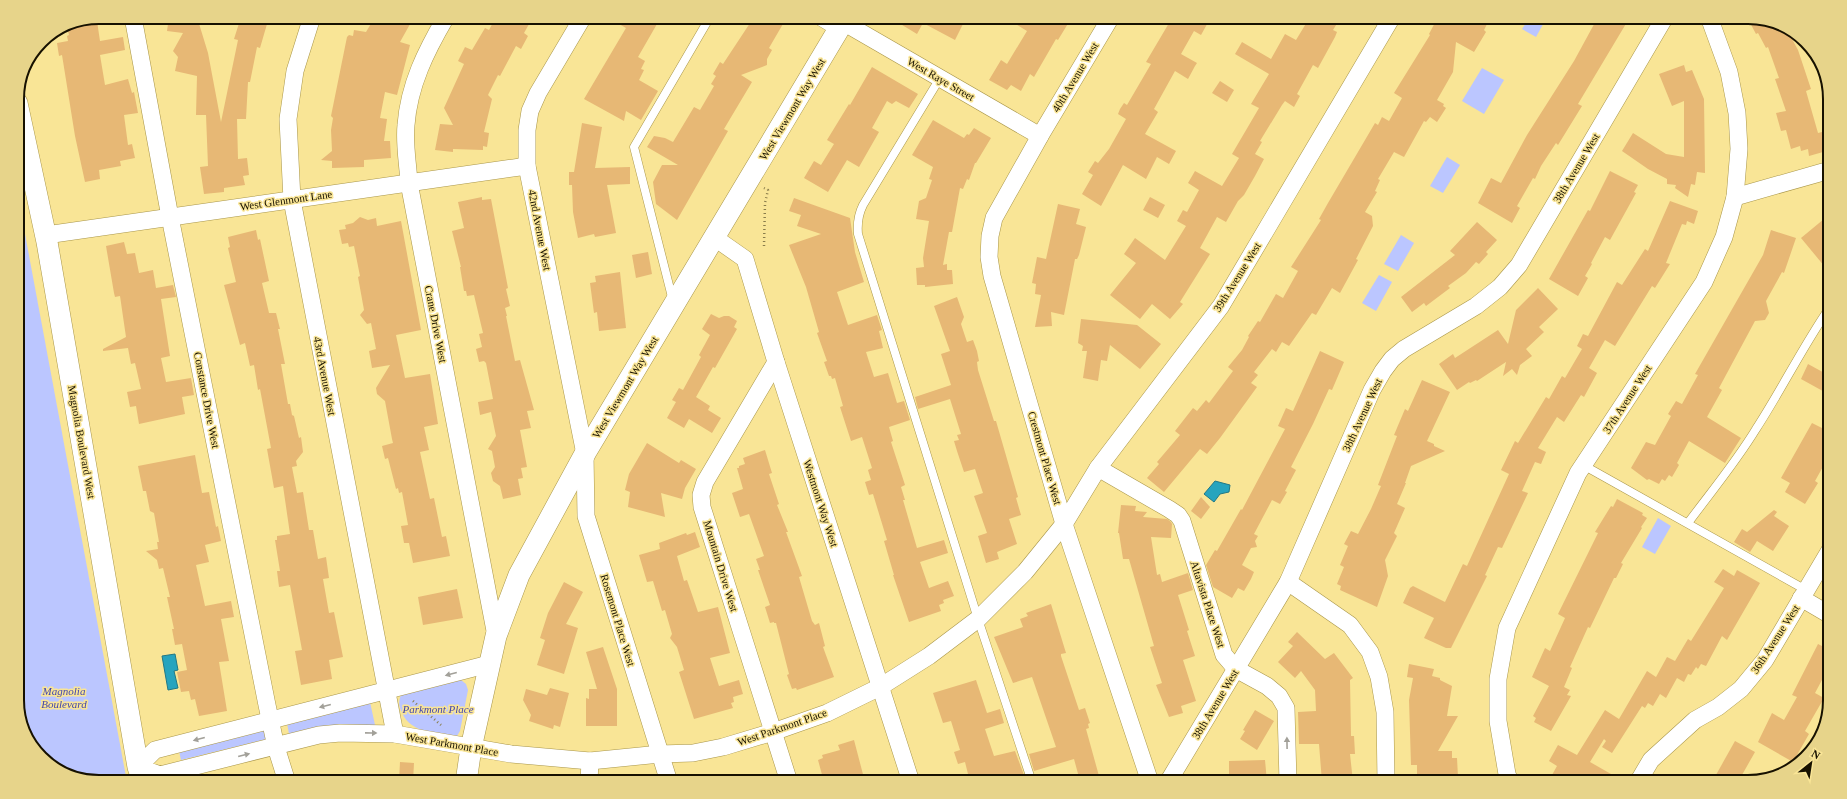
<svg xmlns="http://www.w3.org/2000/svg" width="1847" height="799" font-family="Georgia,serif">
<rect width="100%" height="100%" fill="#f9e596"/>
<g fill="#bbc6ff">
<polygon points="1530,17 1547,17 1536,37 1522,29"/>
<polygon points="1482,68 1504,80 1484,114 1462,101"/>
<polygon points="1447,157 1460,165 1443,193 1430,186"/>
<polygon points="17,191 127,782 99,782 68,776 34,750 17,705"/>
<polygon points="1401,235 1414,243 1398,271 1384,264"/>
<polygon points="1379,275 1392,282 1376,311 1362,303"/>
<polygon points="1658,518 1671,526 1655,554 1642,547"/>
<path d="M461,680L466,684L468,690L460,731L457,736C437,733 412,734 402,713C399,706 398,702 401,695Z"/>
<polygon points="370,702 375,725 324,728 289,734 287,723"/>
<polygon points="264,729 267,739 181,760 179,751"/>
</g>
<g fill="#27a4be" stroke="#227885">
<polygon points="1215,481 1230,485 1229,492 1220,494 1214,502 1204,494"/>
<polygon points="175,654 178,670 174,671 178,688 168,690 162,656"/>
</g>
<g fill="#e7b875">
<polygon points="169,17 197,17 208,53 221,122 238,40 234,39 241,17 267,24 260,48 257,47 250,82 248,82 246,119 237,119 238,159 247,158 249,175 243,176 245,185 224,188 224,192 204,194 200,167 208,166 206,115 196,115 197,76 175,71 178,57 173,51 183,33 167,31"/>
<polygon points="375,17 414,17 400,42 410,45 397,95 385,92 380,118 387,119 384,141 390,141 391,158 364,160 364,167 332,168 332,161 321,160 332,151 331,130 333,118 331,116 347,37 349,35 353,36 354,30 366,32"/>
<polygon points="496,17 533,17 524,33 528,36 521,49 516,46 500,76 498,75 488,95 492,99 484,132 489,133 487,147 483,146 483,150 453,149 453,152 435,150 440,124 453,125 444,108 464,64 458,61 465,47 472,50 485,28 489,30"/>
<polygon points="607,17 661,17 638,57 645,61 641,69 644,70 639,80 658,91 641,120 626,111 624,121 584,99 626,28"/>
<polygon points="754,17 787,17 769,48 772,50 767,59 767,65 741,75 752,82 724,129 728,131 677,220 656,204 653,182 662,165 678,165 647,147 654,136 665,138 673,142 694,107 700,110 714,86 711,84 716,76 713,74 720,62 723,64"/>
<polygon points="889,17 950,17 963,24 955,40 923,23 917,34"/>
<polygon points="1004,17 1072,17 1058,40 1056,39 1034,77 1030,74 1021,91 1011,85 1007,90 989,80 1001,60 1007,64 1027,31"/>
<polygon points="1170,17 1211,17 1201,35 1194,31 1181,54 1197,63 1195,66 1188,79 1175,71 1154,109 1158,112 1145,134 1176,151 1169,164 1157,157 1146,179 1123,165 1101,206 1082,194 1093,175 1088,172 1095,161 1098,163 1109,149 1126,119 1118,114 1120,109 1124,103 1127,105 1151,64 1146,62 1172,18"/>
<polygon points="1310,17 1341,17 1333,30 1337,32 1335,37 1318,68 1313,65 1297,94 1300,96 1294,107 1285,101 1282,105 1260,141 1262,142 1255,154 1264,159 1255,176 1244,195 1238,201 1226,222 1217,217 1200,248 1210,254 1180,302 1183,304 1170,319 1152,304 1140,319 1110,295 1136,263 1124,254 1135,238 1165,260 1186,226 1177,221 1183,210 1187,212 1199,190 1188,183 1195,171 1222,186 1239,158 1232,154 1259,108 1251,104 1269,74 1235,54 1242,42 1271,59 1285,34 1296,40"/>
<polygon points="1438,17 1475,17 1487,24 1484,30 1486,32 1474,52 1456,42 1453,72 1437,100 1444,104 1443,106 1446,108 1437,122 1430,117 1426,122 1424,121 1404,157 1394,152 1378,179 1380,180 1375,191 1377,192 1365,212 1372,216 1373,226 1356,259 1358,260 1340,293 1332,288 1316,315 1312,313 1289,346 1282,342 1276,352 1272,349 1254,372 1258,375 1251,383 1257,387 1220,438 1207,454 1200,449 1164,492 1147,478 1159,464 1157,462 1180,435 1175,431 1193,408 1197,411 1206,400 1209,403 1233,371 1228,367 1242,350 1249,337 1248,336 1258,321 1260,322 1276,294 1283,298 1298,271 1291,267 1321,220 1319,219 1328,203 1375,123 1378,125 1382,117 1389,121 1402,98 1394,93 1430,35 1429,34"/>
<polygon points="1598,17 1630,17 1578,104 1582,106 1558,145 1556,143 1541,166 1535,179 1533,178 1517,206 1520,208 1512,223 1478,203 1491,178 1501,183 1527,135 1574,61"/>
<polygon points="1747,17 1779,23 1786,28 1798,50 1811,89 1806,91 1818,133 1826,131 1830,150 1809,156 1808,149 1801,151 1800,146 1791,149 1786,130 1781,131 1776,113 1786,111 1775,79 1779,78 1768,47 1766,48 1758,33 1756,34"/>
<polygon points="97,21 100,41 123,37 125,50 100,55 105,85 128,79 132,93 134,92 138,113 124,115 128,145 132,144 135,158 120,161 121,166 99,170 100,179 85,182 75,136 62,55 59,56 57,43 68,41 67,36 69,35 67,27"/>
<polygon points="1684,65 1686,72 1692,70 1704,99 1705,173 1697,172 1695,185 1691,184 1688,197 1675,188 1676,185 1667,184 1667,179 1648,169 1622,151 1633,133 1666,154 1684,157 1684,101 1672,106 1659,74"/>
<polygon points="872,67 918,94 909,108 896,101 892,104 887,101 872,128 879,132 859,167 847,160 828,192 804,178 814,161 821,165 834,144 827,140 849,104 850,105"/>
<polygon points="1220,81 1234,90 1227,102 1212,93"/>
<polygon points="933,120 964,138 967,134 969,135 974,128 991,138 976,163 975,163 969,180 967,179 963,189 960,188 952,232 949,232 943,265 947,264 947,270 952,270 953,284 925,287 925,285 917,285 916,268 924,267 923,258 929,221 916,219 919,201 926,198 932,180 929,179 933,167 912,155"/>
<polygon points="582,123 602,127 595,168 630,167 630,184 607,185 616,233 595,237 594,234 578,238 573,212 572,185 569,185 569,172 574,172"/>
<polygon points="1610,171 1638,185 1634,192 1636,193 1610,240 1605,237 1591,263 1592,264 1585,276 1588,278 1578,296 1549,279 1588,210 1590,211"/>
<polygon points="482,197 482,200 491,199 508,288 506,289 510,306 505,308 507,316 506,316 515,361 520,360 534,410 527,411 531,428 520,430 527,467 521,468 523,478 518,479 521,495 503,499 500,486 493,481 491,473 495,467 492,451 488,449 496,436 491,412 480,415 478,402 493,399 486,363 484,361 479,362 476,349 482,347 479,334 483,333 474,295 467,296 466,291 464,291 460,267 461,267 452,231 464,228 458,202"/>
<polygon points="1150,197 1165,205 1158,218 1143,210"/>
<polygon points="794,198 850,218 855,252 864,282 837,292 848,325 877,315 882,330 879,331 883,348 866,352 874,377 888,373 897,403 904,401 910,420 889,427 893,441 891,442 905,485 901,487 905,500 903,500 917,548 944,540 948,553 920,562 929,588 948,581 954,596 943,600 944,603 939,605 941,611 909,622 893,575 894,575 884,541 887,540 873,494 869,495 865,482 871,480 868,470 872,468 862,437 851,441 840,407 843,406 835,378 832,379 831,376 829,376 824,362 827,361 817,333 819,332 806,287 789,245 821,234 797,226 801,215 789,211"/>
<polygon points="1670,201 1698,211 1694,224 1687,221 1686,225 1682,224 1666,263 1670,264 1655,288 1652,286 1615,346 1605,340 1589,368 1597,373 1584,397 1581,395 1564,422 1557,417 1538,448 1546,452 1541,464 1535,462 1522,491 1528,493 1502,548 1498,547 1485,575 1487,576 1451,648 1446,648 1424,638 1434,618 1403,603 1410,588 1413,586 1445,602 1463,564 1467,566 1509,474 1501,470 1515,441 1518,443 1546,397 1549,399 1562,376 1565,378 1582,349 1577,346 1583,334 1588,336 1617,282 1622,285 1645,249 1648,251"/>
<polygon points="1058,204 1080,209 1076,224 1086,227 1079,255 1077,259 1075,259 1064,315 1051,312 1052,326 1035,327 1041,295 1035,294 1036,284 1032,283 1037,257 1046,259"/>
<polygon points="1830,214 1830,273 1801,238"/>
<polygon points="360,217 368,220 376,218 377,226 401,221 421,330 396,335 405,378 430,374 438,424 424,427 429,450 420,452 430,499 434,498 442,537 446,536 450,556 413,563 409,543 404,543 401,526 408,525 402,492 399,493 398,488 396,489 388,458 385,459 382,446 393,443 392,439 385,401 377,394 376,388 390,365 372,368 369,351 376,349 371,323 367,324 360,315 364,310 358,277 360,276 354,246 349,247 348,243 342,244 339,230 346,229 345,225 353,223"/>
<polygon points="1477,222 1497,240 1486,252 1488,254 1479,264 1476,262 1466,273 1448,286 1450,288 1426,306 1424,303 1412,312 1401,297 1455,255 1450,251"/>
<polygon points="256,230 258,240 260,239 269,281 262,283 269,313 276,313 280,329 278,329 285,364 281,364 288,404 290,404 292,415 294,416 299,438 301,437 303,452 296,461 297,466 292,467 297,493 303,492 309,530 313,530 318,559 326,557 329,578 323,579 329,613 334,612 343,657 329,660 332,679 301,685 295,651 302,650 290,585 279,587 277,571 280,571 275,540 277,540 277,536 290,534 283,486 274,488 267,449 271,448 260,389 258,390 254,365 250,366 245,343 240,345 224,285 236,282 228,248 230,247 228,237"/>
<polygon points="1771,230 1796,238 1784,273 1782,272 1766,301 1769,313 1765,320 1755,321 1719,388 1722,390 1707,417 1741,438 1725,463 1689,441 1677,463 1679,465 1672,477 1669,475 1665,481 1662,479 1659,484 1649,479 1647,480 1631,468 1646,442 1655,445 1671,416 1668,414 1676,401 1682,404 1698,375 1695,374 1763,255"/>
<polygon points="124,242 127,254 135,253 139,273 153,270 156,288 173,285 176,297 161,299 170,356 161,358 166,382 191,378 194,395 182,397 185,414 139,424 136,406 130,407 127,392 141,389 135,363 131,364 128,348 103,351 103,349 126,337 120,296 115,297 114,293 106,246"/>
<polygon points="648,252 652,274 636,278 632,255"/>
<polygon points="620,272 626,328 599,331 597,312 594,313 590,283 596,282 595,276"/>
<polygon points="1538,288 1558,309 1539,327 1544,332 1526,349 1532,356 1520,365 1517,375 1512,369 1503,376 1506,362 1477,381 1476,380 1470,383 1469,382 1457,390 1439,364 1453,354 1455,358 1498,330 1508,344 1516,310"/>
<polygon points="957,297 964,317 961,324 967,342 973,340 977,351 979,361 977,362 978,370 994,421 996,421 1018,497 1016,498 1021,515 1009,519 1017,544 997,552 999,559 986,563 978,536 987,533 974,496 983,493 975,469 964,472 957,451 954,441 959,440 957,435 961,434 950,399 918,409 915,397 951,385 941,354 950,351 934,306"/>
<polygon points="711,314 719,318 724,316 729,316 737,321 734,327 737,329 715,368 713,367 696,397 710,406 708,410 721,418 712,433 689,419 684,428 667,418 676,402 672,400 679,388 683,390 701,357 699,355 710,335 702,329"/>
<polygon points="1081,319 1137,325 1161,344 1140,369 1110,345 1107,361 1101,360 1098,381 1083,378 1087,351 1082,351 1083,346 1078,343"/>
<polygon points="1320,351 1344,362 1332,390 1329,389 1313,424 1291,467 1296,470 1285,491 1287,492 1280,504 1272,500 1254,534 1258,536 1255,541 1257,547 1251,548 1242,565 1254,572 1251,579 1244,591 1238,588 1232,598 1213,587 1206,565 1215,550 1217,551 1241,509 1242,510 1285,429 1278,426 1286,408 1293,411"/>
<polygon points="1808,364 1830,376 1830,395 1801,379"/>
<polygon points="1422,380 1450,392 1427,441 1434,444 1434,446 1445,451 1411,466 1405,483 1406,483 1397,504 1405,508 1394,533 1397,536 1385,560 1388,576 1377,607 1340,590 1341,586 1337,584 1344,567 1340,565 1348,546 1344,544 1351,531 1358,534 1371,509 1381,486 1378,485 1397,436 1394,435 1405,409 1408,411"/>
<polygon points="1812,423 1830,432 1830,454 1815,481 1818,483 1805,504 1785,492 1790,483 1781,478"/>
<polygon points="647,443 679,463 681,460 696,469 685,488 682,499 661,493 665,517 628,507 630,492 625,490 629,474"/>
<polygon points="765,450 772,473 769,474 779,504 777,505 788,532 786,532 802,576 799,577 812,621 815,625 819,623 825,646 823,647 834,677 797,690 796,688 792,689 787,675 789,674 776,623 774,623 774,622 770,623 765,607 770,605 758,570 760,570 756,559 764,556 749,514 740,517 732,493 743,489 737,468 739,468 739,466 745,464 743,458"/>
<polygon points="195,455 202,493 209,492 216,527 218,526 221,541 205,545 209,562 196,565 205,606 231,601 234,617 221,619 229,661 219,662 227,711 199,716 195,699 191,700 189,691 181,692 177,672 187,670 182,644 175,645 172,629 174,629 167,597 170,597 163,568 159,569 157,560 146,551 158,549 157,542 159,542 154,513 150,511 146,491 143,491 138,466"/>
<polygon points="1201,497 1210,507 1201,519 1191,511"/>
<polygon points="1617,499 1643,513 1642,515 1647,518 1641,527 1642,528 1621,563 1623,564 1616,578 1614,578 1590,628 1588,627 1570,667 1572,668 1564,687 1570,690 1567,695 1571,696 1551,731 1534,722 1536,718 1533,716 1549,686 1532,677 1545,648 1550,651 1565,618 1558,614 1598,533 1595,532 1611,506 1613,507"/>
<polygon points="1121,505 1136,506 1135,511 1147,512 1143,517 1167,519 1171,522 1172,524 1171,538 1151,537 1157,575 1160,574 1162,582 1188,573 1193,590 1178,595 1189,630 1187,631 1195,656 1183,660 1196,701 1181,706 1183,713 1169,717 1156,685 1162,683 1150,647 1154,646 1129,559 1123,559 1119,533 1118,533"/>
<polygon points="1774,510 1777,512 1774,516 1789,526 1773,551 1757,541 1750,552 1734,542 1742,529 1747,532"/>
<polygon points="695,532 700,547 677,556 684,581 687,580 698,612 718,607 730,653 710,658 719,686 739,680 743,694 733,697 734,702 731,703 733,708 694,719 679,672 684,670 677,647 670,638 672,634 665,610 662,611 653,581 647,582 639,555 660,549 659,543 686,533 687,535"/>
<polygon points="1723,569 1734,576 1737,570 1760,583 1727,640 1722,636 1706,666 1701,664 1698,669 1696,667 1691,675 1688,674 1684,682 1677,678 1666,698 1660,694 1653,706 1648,703 1645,708 1642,706 1612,753 1602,747 1606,741 1604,739 1590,762 1625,782 1565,782 1552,775 1557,766 1549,761 1558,745 1577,755 1605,710 1619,719 1647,671 1656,677 1667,657 1675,661 1688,639 1691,641 1724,588 1714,582"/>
<polygon points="564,582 583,592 566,624 578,628 564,674 537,665 545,640 540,638 548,613"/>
<polygon points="457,589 463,618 423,625 418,597"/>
<polygon points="1051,604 1066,653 1061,654 1061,656 1079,710 1085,708 1090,723 1088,724 1089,728 1086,729 1099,776 1080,781 1074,759 1034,771 1029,754 1056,747 1032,677 1013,683 994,637 1023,627 1020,619 1028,616 1026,613"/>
<polygon points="1297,632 1325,659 1334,653 1353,678 1350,680 1351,736 1354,736 1355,754 1350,754 1353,782 1322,782 1319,744 1299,744 1298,712 1316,711 1315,690 1301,671 1295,678 1278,662 1293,646 1288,642"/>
<polygon points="1818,644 1830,650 1830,665 1815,693 1824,698 1805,731 1809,734 1793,762 1758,742 1772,713 1784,720 1797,697 1792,695"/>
<polygon points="603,647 617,689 617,726 586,726 586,698 589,699 589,689 597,689 586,652"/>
<polygon points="1409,664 1434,669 1432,676 1440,678 1440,680 1452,686 1447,716 1458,716 1438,751 1452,751 1452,758 1457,758 1458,777 1454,777 1454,782 1417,782 1417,765 1411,765 1409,700 1413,678 1407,677"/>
<polygon points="976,680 987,713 1000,709 1004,723 985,729 994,756 1015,751 1024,775 1024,778 1019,779 1020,782 970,782 965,762 958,764 954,752 960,750 951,721 943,723 933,693"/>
<polygon points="550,688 569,693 560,727 554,725 553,729 529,721 531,715 523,700 526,689 547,695"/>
<polygon points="1255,710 1274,721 1257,750 1240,739 1245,731 1243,730"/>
<polygon points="854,740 865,782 824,782 818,760 823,758 822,755 840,750 838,745"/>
<polygon points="1735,741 1755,752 1738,782 1712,782"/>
<polygon points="1265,760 1267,782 1229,782 1229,761"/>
<polygon points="400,762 414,763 413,782 399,782"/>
</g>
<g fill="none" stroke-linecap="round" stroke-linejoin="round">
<defs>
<g id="service">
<polyline points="812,17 837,32"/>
<path d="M940,78L863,205C858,215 857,223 858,234L978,619L1032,782"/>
<polyline points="673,301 634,147 710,17"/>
<polyline points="1583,465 1806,590"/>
<path d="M1688,523C1711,492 1736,462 1756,429C1782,389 1803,346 1830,307"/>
</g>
<g id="minor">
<polyline points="133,17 170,217 267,705 276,747 287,782"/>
<polyline points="312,17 295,71 288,119 292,200 395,734"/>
<path d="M446,17C426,51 409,85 406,125C404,144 408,164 409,183L496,636"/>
<polyline points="583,17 538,93 530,111 527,130 527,166 585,454 586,516 669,782"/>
<polyline points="1111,17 1040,136 994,218 990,236 989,257 992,276 1064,524 1150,782"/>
<polyline points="843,22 1040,136"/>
<polyline points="1735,197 1830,170"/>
<polyline points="46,235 527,166"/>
<polyline points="715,238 745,259 776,362 911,782"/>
<polyline points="776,362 705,482 701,495 702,507 789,782"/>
<polyline points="1098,468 1169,509 1178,515 1182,521 1224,655 1236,669 1267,686 1279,696 1286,708 1288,782"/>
<polyline points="1288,582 1350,625 1370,652 1379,677 1385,712 1386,782"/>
<polyline points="1801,598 1830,615"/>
<polyline points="489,664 155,750 138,767 160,775 319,735 340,733 395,734 511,754 590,761 660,754 693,753 723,747 773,732 827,713 880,687 929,656 978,619 1025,572 1064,524 1098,468 1221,306 1392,17"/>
<polyline points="589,782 590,761"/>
<polyline points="1168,782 1288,582 1372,390 1383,371 1392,359 1404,349 1476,306 1500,287 1519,265 1665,17"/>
<polyline points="1510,782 1507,774 1498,721 1498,679 1507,628 1578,473 1704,282 1724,237 1735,197 1739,149 1737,113 1729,72 1709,17"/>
<polyline points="1638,782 1651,760 1695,720 1718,707 1741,689 1765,660 1830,550"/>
</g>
<g id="tertiary">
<polyline points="17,103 47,242 138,767 143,782"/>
<polyline points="466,782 471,748 496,636 519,575 587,450 846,17"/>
</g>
</defs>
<use href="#service" stroke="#a99649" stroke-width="9"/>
<use href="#minor" stroke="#a99649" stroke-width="18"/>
<use href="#tertiary" stroke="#a99649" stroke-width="22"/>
<g stroke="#897c4b" stroke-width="2.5" stroke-dasharray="1 3" stroke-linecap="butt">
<polyline points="764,246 765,203 768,190 764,188"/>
<polyline points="413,701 441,725"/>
</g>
<use href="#service" stroke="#fff" stroke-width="8"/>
<use href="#minor" stroke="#fff" stroke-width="17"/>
<use href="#tertiary" stroke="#fff" stroke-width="21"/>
</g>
<defs><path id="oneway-solid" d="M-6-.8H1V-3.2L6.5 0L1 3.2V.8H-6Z"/></defs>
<g fill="#a2a099">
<use href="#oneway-solid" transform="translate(451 674) rotate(165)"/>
<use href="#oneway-solid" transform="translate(325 706) rotate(166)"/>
<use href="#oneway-solid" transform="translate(371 733) rotate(1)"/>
<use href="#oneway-solid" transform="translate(199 739) rotate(165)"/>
<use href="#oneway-solid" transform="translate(1287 743) rotate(-91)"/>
<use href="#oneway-solid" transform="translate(244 755) rotate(-14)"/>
</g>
<g text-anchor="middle" stroke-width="3" stroke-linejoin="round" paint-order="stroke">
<g font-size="11" fill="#171100" stroke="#f9e596">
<text transform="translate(1075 77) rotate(-59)" y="4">40th Avenue West</text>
<text transform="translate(941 79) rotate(30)" y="4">West Raye Street</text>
<text transform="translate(792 109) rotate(-59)" y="4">West Viewmont Way West</text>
<text transform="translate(1576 168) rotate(-59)" y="4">38th Avenue West</text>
<text transform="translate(286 200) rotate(-8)" y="4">West Glenmont Lane</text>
<text transform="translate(540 230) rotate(79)" y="4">42nd Avenue West</text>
<text transform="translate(1237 277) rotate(-58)" y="4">39th Avenue West</text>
<text transform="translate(436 324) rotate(79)" y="4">Crane Drive West</text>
<text transform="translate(325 376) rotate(79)" y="4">43rd Avenue West</text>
<text transform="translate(625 387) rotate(-59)" y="4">West Viewmont Way West</text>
<text transform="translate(1627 399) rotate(-57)" y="4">37th Avenue West</text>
<text transform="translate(207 400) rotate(79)" y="4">Constance Drive West</text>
<text transform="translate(1362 415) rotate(-65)" y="4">38th Avenue West</text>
<text transform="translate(82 442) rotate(80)" y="4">Magnolia Boulevard West</text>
<text transform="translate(1045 458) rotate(74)" y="4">Crestmont Place West</text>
<text transform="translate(821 503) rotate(72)" y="4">Westmont Way West</text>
<text transform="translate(721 566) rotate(73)" y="4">Mountain Drive West</text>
<text transform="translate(1208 604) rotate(72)" y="4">Altavista Place West</text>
<text transform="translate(618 620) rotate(73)" y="4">Rosemont Place West</text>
<text transform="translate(1775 639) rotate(-57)" y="4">36th Avenue West</text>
<text transform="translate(1215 704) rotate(-59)" y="4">38th Avenue West</text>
<text transform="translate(782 727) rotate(-19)" y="4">West Parkmont Place</text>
<text transform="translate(452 744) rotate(10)" y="4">West Parkmont Place</text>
</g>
<g font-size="11" font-style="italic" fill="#4145af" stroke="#f9e596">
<text x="64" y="695">Magnolia<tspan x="64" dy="13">Boulevard</tspan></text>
<text x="438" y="713">Parkmont Place</text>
</g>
</g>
<path d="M0 0H1847V799H0ZM99 24H1748A75 75 0 0 1 1823 99V700A75 75 0 0 1 1748 775H99A75 75 0 0 1 24 700V99A75 75 0 0 1 99 24Z" fill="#e7d48a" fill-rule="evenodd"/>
<path fill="none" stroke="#171100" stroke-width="2" d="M99 24H1748A75 75 0 0 1 1823 99V700A75 75 0 0 1 1748 775H99A75 75 0 0 1 24 700V99A75 75 0 0 1 99 24Z"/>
<g transform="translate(1811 763) rotate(30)" stroke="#f9e596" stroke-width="3" paint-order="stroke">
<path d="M0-3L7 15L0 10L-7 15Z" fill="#171100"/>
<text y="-6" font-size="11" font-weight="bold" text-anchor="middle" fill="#171100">N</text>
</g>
</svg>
